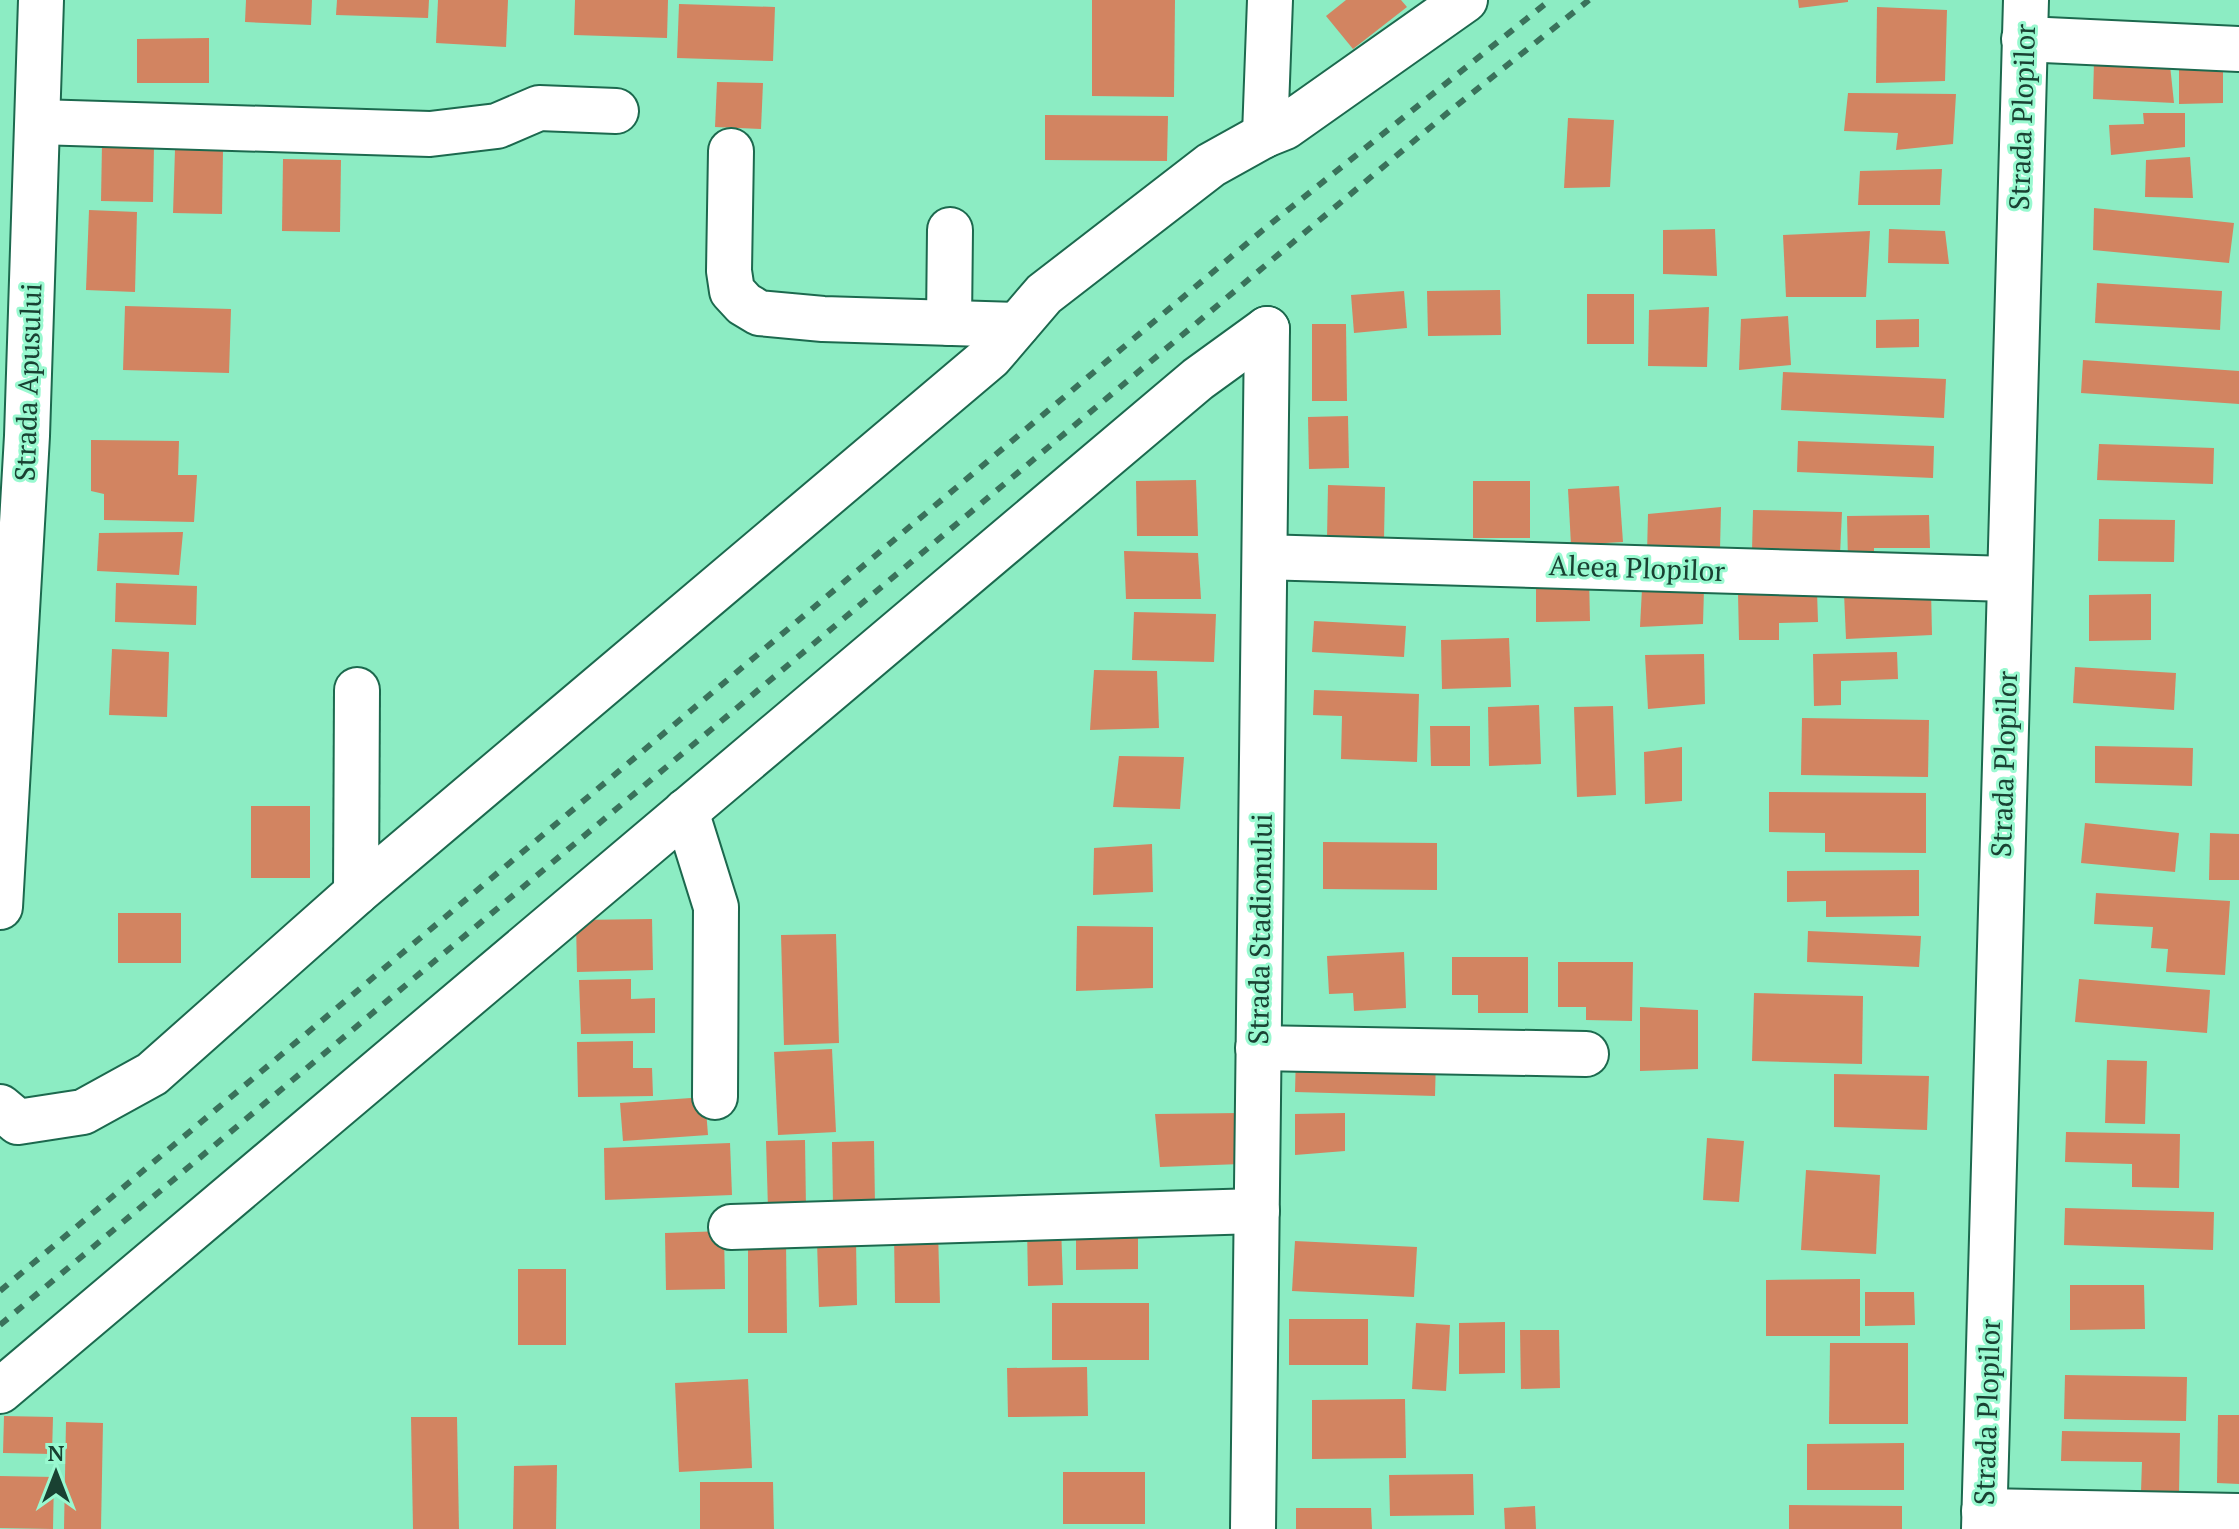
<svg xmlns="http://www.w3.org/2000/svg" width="2239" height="1529" font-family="'PT Serif',serif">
<rect width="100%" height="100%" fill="#8cecc3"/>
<g fill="#d28461">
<polygon points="246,0 312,0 311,25 245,22"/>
<polygon points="337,0 429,0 428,18 336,15"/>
<polygon points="438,0 508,0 506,47 436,43"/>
<polygon points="575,0 668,0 667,38 574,35"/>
<polygon points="1092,0 1175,0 1174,97 1092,96"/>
<polygon points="1346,0 1401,0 1407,7 1353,49 1326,16"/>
<polygon points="1798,0 1848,0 1848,2 1799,8"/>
<polygon points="679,4 775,7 773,61 677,58"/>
<polygon points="1877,7 1947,10 1945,81 1876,83"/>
<polygon points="209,38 209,83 137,83 137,39"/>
<polygon points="2094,61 2170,65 2174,103 2093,99"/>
<polygon points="2223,69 2223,103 2179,104 2179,70"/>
<polygon points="717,82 763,83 761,129 715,127"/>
<polygon points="1848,93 1956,94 1953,144 1896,150 1898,133 1844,131"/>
<polygon points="2143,113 2185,113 2185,147 2111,155 2109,125 2144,124"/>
<polygon points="1045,115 1168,116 1167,161 1045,160"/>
<polygon points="1568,118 1614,120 1610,187 1564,188"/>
<polygon points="102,144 154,146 153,202 101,201"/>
<polygon points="175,149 223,150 222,214 173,213"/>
<polygon points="2190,157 2193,198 2145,197 2146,160"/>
<polygon points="283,159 341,160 340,232 282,231"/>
<polygon points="1942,169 1940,205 1858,205 1860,171"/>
<polygon points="2094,208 2234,223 2229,263 2093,250"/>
<polygon points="89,210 137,212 135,292 86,290"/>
<polygon points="1715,229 1717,276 1663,274 1663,230"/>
<polygon points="1889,229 1945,231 1949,264 1888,263"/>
<polygon points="1870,231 1866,297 1786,297 1783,235"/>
<polygon points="2097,283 2222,291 2220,330 2095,323"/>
<polygon points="1500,290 1501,335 1428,336 1427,291"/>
<polygon points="1404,291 1407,328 1354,333 1351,295"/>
<rect x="1587" y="294" width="47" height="50"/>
<polygon points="125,306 231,309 229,373 123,370"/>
<polygon points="1709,307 1707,367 1648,366 1649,310"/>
<polygon points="1788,316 1791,365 1739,370 1741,319"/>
<polygon points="1919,319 1919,347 1876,348 1876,320"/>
<polygon points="1312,324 1346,324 1347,401 1312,401"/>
<polygon points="2083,360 2239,371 2239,404 2081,393"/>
<polygon points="1783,372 1946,379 1944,418 1781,410"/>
<polygon points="1348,416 1349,468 1309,469 1308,417"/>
<polygon points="91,440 179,441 178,475 197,475 194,522 104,520 104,494 91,491"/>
<polygon points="1798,441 1934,446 1933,478 1797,472"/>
<polygon points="2099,444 2214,448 2213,484 2097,480"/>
<polygon points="1196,480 1198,536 1137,536 1136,481"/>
<rect x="1473" y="481" width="57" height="57"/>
<polygon points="1328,485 1385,487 1384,539 1327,538"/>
<polygon points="1619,486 1623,542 1571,545 1568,489"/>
<polygon points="1721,507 1720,550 1647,553 1648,514"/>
<polygon points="1753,510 1842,512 1840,555 1752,551"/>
<polygon points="1929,515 1930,548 1874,548 1874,562 1848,562 1847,516"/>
<polygon points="2099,519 2175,520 2174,562 2098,561"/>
<polygon points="183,532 179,575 97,571 99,533"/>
<polygon points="1124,551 1198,553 1201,599 1126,599"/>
<polygon points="1589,577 1590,621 1536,622 1536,578"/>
<polygon points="116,583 197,586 196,625 115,622"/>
<polygon points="1642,589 1704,589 1703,624 1640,627"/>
<polygon points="1931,590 1932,635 1846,639 1844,593"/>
<polygon points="1817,591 1818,622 1779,623 1779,640 1739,640 1738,593"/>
<polygon points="2151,594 2151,640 2089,641 2089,595"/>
<polygon points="1134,612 1216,614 1214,662 1132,660"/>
<polygon points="1314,621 1406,626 1404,657 1312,652"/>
<polygon points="1509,638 1511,687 1442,689 1441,640"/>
<polygon points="112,649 169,652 167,717 109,715"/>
<polygon points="1897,652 1898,679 1841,681 1841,705 1814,706 1813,654"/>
<polygon points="1704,654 1705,704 1648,709 1645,655"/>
<polygon points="2075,667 2176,673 2174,710 2073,703"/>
<polygon points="1094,670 1157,671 1159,728 1090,730"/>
<polygon points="1314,690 1419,694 1417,762 1341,759 1342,716 1313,715"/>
<polygon points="1539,705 1541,764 1489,766 1488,707"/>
<polygon points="1613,706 1616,795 1577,797 1574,707"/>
<polygon points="1802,718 1929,720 1928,777 1801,775"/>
<polygon points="1430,726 1470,726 1470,766 1431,766"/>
<polygon points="2095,746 2193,748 2192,786 2095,783"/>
<polygon points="1682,747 1682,801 1645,804 1644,752"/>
<polygon points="1119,756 1184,757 1180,809 1113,807"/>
<polygon points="1769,792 1926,793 1926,853 1825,852 1825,833 1769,832"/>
<rect x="251" y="806" width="59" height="72"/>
<polygon points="2085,823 2179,833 2175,872 2081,863"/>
<polygon points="2210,833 2239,834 2239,880 2209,880"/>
<polygon points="1323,842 1437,843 1437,890 1323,889"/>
<polygon points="1152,844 1153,892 1093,895 1094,848"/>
<polygon points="1919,870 1919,916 1826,917 1826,901 1787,902 1787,871"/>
<polygon points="2096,893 2230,901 2225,975 2166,972 2168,949 2151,948 2153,927 2094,924"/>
<rect x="118" y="913" width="63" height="50"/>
<polygon points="652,919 653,970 577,972 576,920"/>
<polygon points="1077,926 1153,927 1153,988 1076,991"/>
<polygon points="1808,931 1921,936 1919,967 1807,962"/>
<polygon points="836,934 839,1043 784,1045 781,935"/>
<polygon points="1404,952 1406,1008 1354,1011 1353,993 1329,994 1327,956"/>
<polygon points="1452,957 1528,957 1528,1013 1478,1013 1478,995 1452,995"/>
<polygon points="1558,962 1633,962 1632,1021 1586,1020 1586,1007 1558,1007"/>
<polygon points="631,979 631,999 655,998 655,1033 581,1034 579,980"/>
<polygon points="2079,979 2210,990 2207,1033 2075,1022"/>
<polygon points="1754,993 1863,996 1862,1064 1752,1061"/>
<polygon points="1640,1007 1698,1010 1698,1069 1640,1071"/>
<polygon points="633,1041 633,1068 652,1068 653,1096 578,1097 577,1042"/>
<polygon points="832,1049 836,1132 778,1135 774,1052"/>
<polygon points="1296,1054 1436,1058 1435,1096 1295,1092"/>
<polygon points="2107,1060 2147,1061 2145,1124 2105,1123"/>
<polygon points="1834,1074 1929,1076 1927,1130 1834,1127"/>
<polygon points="705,1097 708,1135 623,1141 620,1103"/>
<polygon points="1240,1113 1241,1164 1160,1167 1155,1114"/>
<polygon points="1345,1113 1345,1151 1295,1155 1295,1114"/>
<polygon points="2066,1132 2180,1134 2179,1188 2132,1187 2132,1164 2065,1162"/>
<polygon points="1707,1138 1744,1141 1739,1202 1703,1200"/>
<polygon points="805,1140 806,1209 768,1209 766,1141"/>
<polygon points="874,1141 875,1206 833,1207 832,1142"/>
<polygon points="730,1143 732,1195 605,1200 604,1148"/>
<polygon points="1806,1170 1880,1175 1876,1254 1801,1250"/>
<polygon points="2065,1208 2214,1212 2213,1250 2064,1245"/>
<polygon points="1076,1223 1138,1223 1138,1269 1076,1270"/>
<polygon points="1061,1225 1063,1285 1028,1286 1027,1226"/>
<polygon points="724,1231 725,1289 666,1290 665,1233"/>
<polygon points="938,1231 940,1303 895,1303 894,1233"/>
<polygon points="856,1239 857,1305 819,1307 817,1241"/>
<polygon points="786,1240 787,1333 748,1333 748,1241"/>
<polygon points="1295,1241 1417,1247 1414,1297 1292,1291"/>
<rect x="518" y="1269" width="48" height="76"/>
<polygon points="1860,1279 1860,1336 1766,1336 1766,1280"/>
<polygon points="2070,1285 2144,1285 2145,1329 2070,1330"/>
<polygon points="1865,1292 1914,1292 1915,1325 1865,1326"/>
<rect x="1052" y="1303" width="97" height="57"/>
<rect x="1289" y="1319" width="79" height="46"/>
<polygon points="1505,1322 1505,1373 1459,1374 1459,1323"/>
<polygon points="1416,1323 1450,1325 1446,1391 1412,1389"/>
<polygon points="1520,1330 1559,1330 1560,1388 1521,1389"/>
<polygon points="1830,1343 1908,1343 1908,1424 1829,1424"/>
<polygon points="1087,1367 1088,1416 1008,1417 1007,1368"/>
<polygon points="2065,1375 2187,1377 2186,1421 2064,1419"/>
<polygon points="748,1379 752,1468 679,1472 675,1383"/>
<polygon points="1405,1399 1406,1458 1312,1459 1312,1400"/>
<polygon points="2218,1415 2239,1415 2239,1484 2217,1483"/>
<polygon points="4,1416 53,1417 52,1454 3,1453"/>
<polygon points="411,1417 457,1417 459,1529 413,1529"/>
<polygon points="66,1422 103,1423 101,1529 64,1529"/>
<polygon points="2062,1431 2180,1433 2179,1492 2141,1492 2142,1462 2061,1461"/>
<polygon points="1904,1443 1904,1490 1807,1490 1807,1444"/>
<polygon points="557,1465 556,1529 513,1529 514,1466"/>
<rect x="1063" y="1472" width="82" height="52"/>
<polygon points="1473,1474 1474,1515 1390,1516 1389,1475"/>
<polygon points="0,1476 54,1477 53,1529 0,1528"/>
<polygon points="700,1482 773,1482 774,1529 700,1529"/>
<polygon points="1789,1505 1902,1506 1902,1529 1789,1529"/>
<polygon points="1535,1506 1536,1529 1505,1529 1504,1508"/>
<polygon points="1296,1508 1371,1508 1372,1529 1296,1529"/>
</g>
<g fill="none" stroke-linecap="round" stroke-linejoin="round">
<defs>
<g id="minor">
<polyline points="1270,0 1265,135 1285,127 1465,0"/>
<polyline points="2024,39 2239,49"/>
<polyline points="38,122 430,134 497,126 539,108 616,111"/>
<polyline points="731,151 729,271 732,291 744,304 759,313 823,319 1017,325"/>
<polyline points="949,323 950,230"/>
<polyline points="1265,557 2009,579"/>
<polyline points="686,811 716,907 715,1097"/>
<polyline points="356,893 357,690"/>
<polyline points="0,907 27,436 41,0"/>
<polyline points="1258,1048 1586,1054"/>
<polyline points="0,1107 18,1122 83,1112 152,1074 356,893 990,357 1044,294 1211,165 1265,135"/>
<polyline points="731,1227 1257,1211"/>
<polyline points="0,1391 1198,379 1267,329"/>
<polyline points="1984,1511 2239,1516"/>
<polyline points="1253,1529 1267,329"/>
<polyline points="1984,1529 2026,0"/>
</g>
</defs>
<use href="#minor" stroke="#1c694e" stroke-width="48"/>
<use href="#minor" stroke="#fff" stroke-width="44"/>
<g stroke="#3a725b" stroke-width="6" stroke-dasharray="10 10" stroke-linecap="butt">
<polyline points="0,1291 1263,230 1550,0"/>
<polyline points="0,1325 1451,110 1589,0"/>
</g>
</g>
<g text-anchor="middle" stroke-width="6" stroke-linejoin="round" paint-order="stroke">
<g font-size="28" fill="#194132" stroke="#99f9d0">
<text transform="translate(2022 117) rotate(-88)" y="10">Strada Plopilor</text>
<text transform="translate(28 382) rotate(-88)" y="10">Strada Apusului</text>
<text transform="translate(1637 568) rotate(2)" y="10">Aleea Plopilor</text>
<text transform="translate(2004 764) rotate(-88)" y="10">Strada Plopilor</text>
<text transform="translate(1260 929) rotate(-89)" y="10">Strada Stadionului</text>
<text transform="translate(1987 1412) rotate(-88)" y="10">Strada Plopilor</text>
</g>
</g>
<g transform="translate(56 1473)" stroke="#99f9d0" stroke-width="6" paint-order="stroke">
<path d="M0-6L14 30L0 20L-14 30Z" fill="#194132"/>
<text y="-12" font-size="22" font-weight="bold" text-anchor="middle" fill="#194132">N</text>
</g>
</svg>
